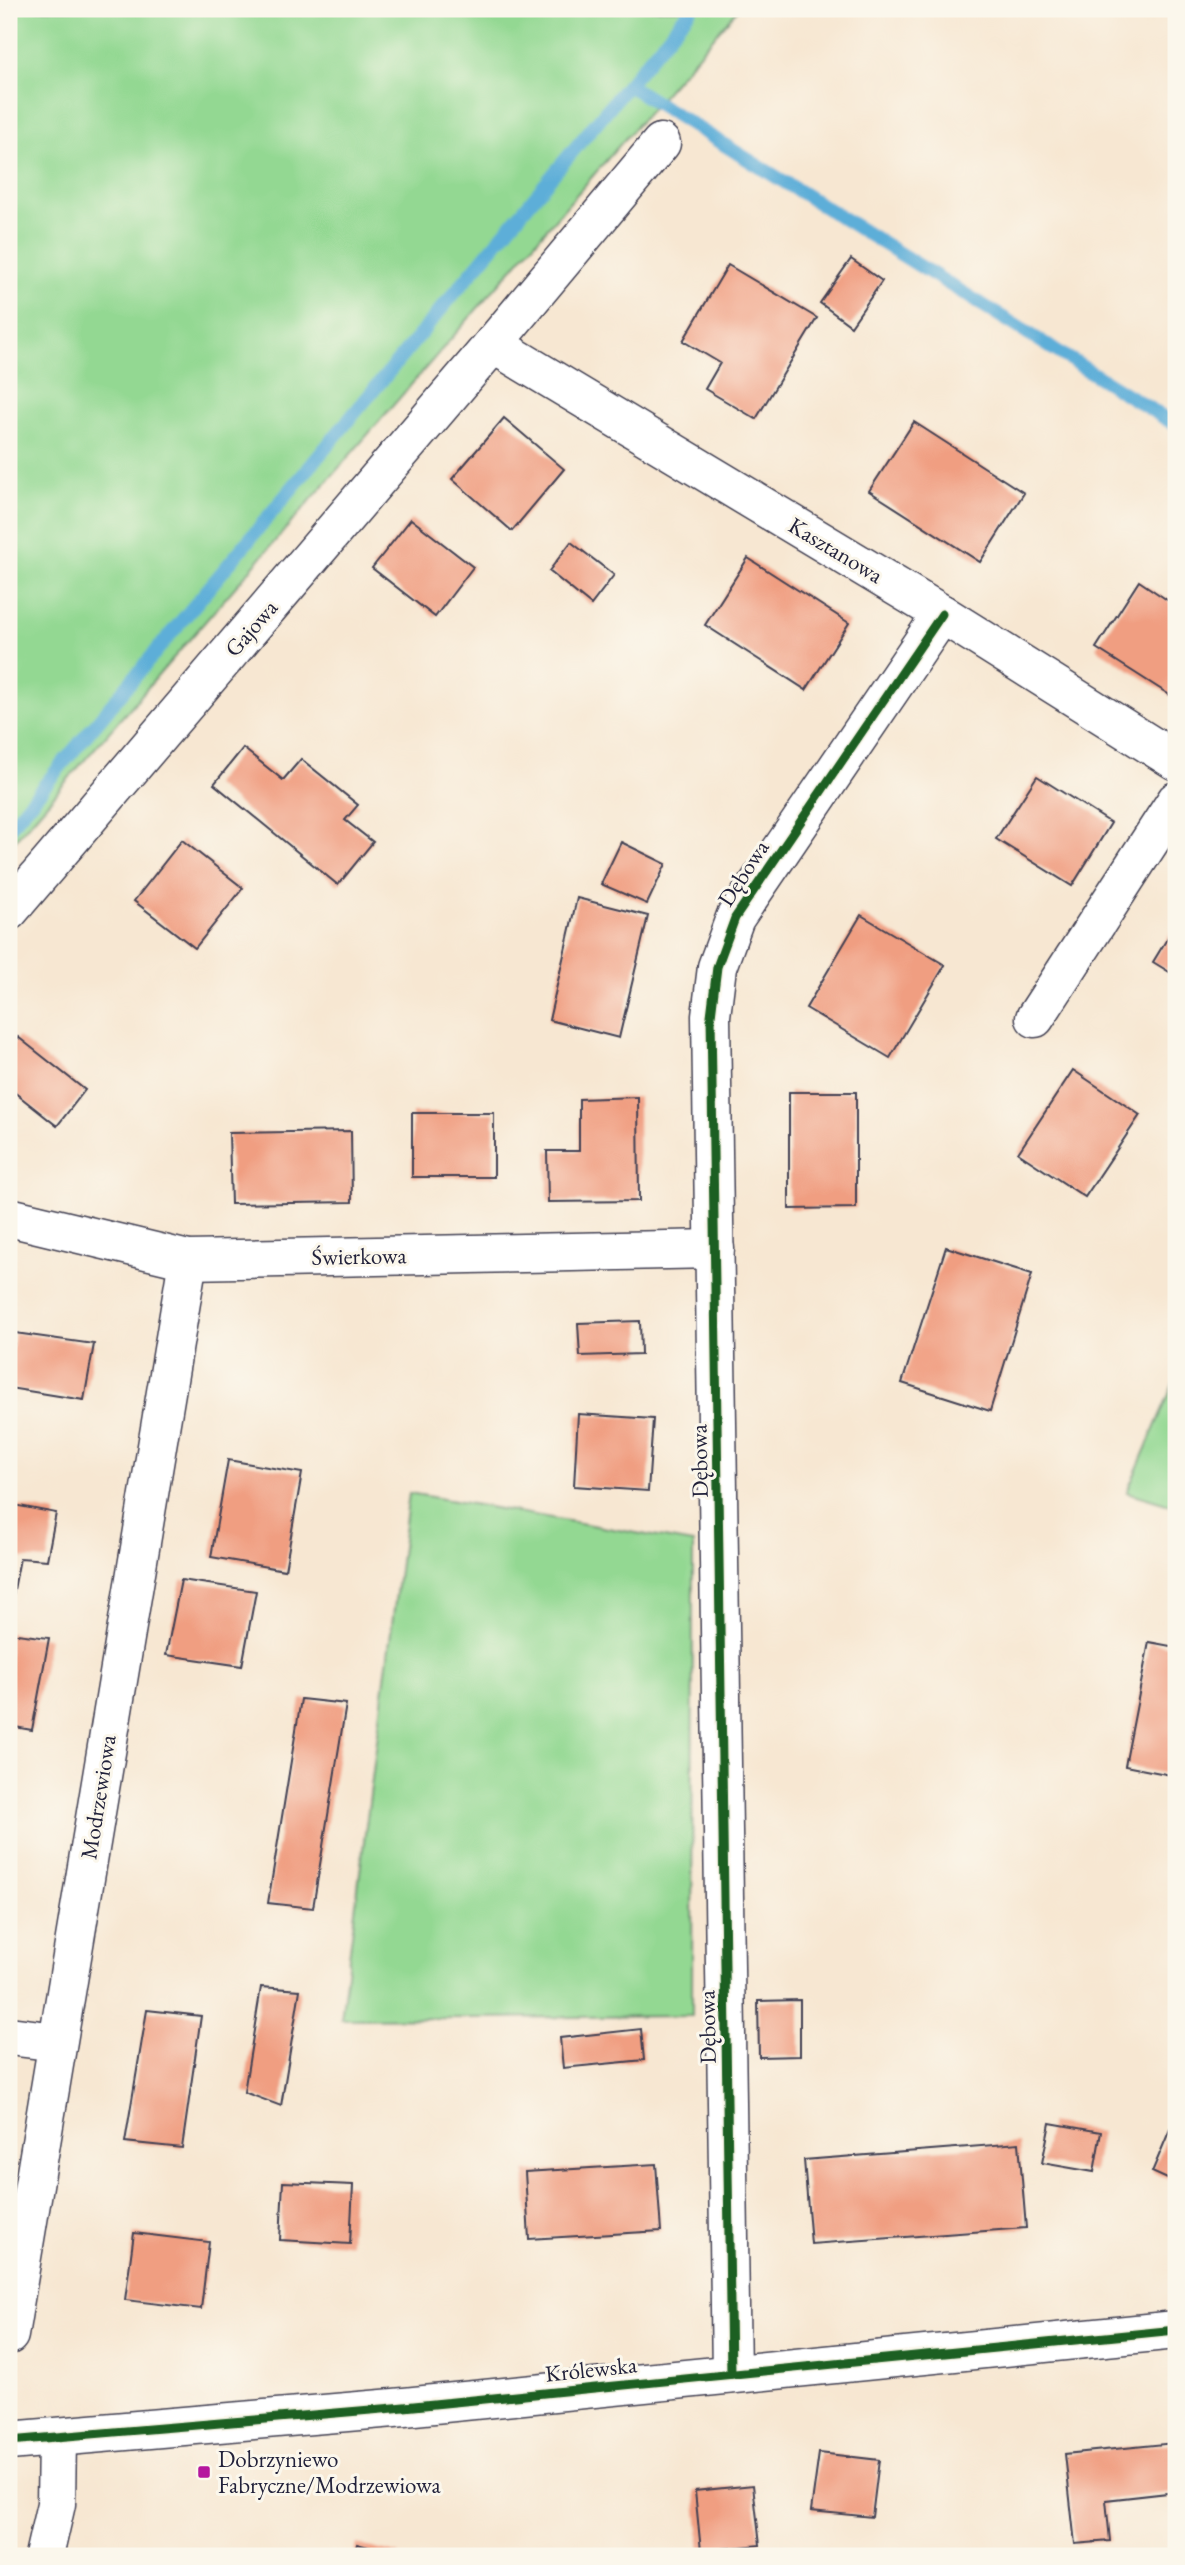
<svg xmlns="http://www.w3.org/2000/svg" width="1185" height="2565" font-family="'EB Garamond',serif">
<rect width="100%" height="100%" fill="#fbf7ec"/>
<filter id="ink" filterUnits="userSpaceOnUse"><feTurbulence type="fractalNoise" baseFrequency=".0143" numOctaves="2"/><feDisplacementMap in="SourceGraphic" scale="14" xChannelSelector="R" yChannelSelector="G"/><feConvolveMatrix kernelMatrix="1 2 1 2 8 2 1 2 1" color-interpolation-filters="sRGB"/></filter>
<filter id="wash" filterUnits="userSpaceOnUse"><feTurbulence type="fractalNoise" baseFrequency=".00686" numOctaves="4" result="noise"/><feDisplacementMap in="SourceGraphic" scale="28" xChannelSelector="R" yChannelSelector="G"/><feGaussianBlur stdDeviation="1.57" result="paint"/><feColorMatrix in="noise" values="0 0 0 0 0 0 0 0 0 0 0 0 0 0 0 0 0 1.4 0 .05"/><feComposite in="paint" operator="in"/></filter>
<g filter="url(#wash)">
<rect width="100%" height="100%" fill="#f7e7d2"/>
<g fill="#93d892" stroke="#5a7d66" stroke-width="2">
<polygon points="9,9 738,9 9,847"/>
<polygon points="1176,1378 1176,1507 1127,1492"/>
<polygon points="409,1493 693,1543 692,2016 341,2019"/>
</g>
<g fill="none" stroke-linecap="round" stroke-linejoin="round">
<g stroke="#5daed8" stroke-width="14">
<polyline points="628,85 1176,425"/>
<polyline points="9,828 691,9"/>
</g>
</g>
<g id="blocks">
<g fill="#f09e81">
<polygon points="851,259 882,281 851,326 820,303"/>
<polygon points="728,265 817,318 756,419 705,389 720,363 683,341"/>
<polygon points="504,418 564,469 512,531 452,479"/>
<polygon points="914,422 1024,493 980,562 869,491"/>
<polygon points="411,519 473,567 435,617 372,568"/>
<polygon points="571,542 614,575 591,605 549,571"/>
<polygon points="748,558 849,623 806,690 705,625"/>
<polygon points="1139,581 1176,606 1176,699 1096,648"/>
<polygon points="243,748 283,780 301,759 358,805 345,820 373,842 338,885 214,784"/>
<polygon points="1037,776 1111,823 1072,886 996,839"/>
<polygon points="182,840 243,888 195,948 134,901"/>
<polygon points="621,842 666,864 647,904 601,884"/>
<polygon points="577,898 648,916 619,1038 549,1020"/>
<polygon points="861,915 945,965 890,1058 806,1008"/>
<polygon points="1176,924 1176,976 1153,962"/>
<polygon points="18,1037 85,1090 57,1126 9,1088 9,1049"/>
<polygon points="1073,1070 1140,1115 1085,1197 1018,1153"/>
<polygon points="789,1092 856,1092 856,1208 789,1209"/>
<polygon points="638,1097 639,1201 548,1202 547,1151 579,1151 579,1099"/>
<rect x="412" y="1113" width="82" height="64"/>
<polygon points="351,1131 352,1202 231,1204 229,1133"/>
<polygon points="946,1247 1032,1274 990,1411 902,1383"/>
<polygon points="640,1321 641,1354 580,1356 578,1323"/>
<polygon points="15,1333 94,1344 84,1400 9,1388 9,1370"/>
<polygon points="578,1414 653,1419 648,1491 574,1486"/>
<polygon points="228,1460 302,1473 285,1570 211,1557"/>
<polygon points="9,1504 56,1513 47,1560 20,1558 13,1595 9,1594"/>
<polygon points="181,1580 256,1591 242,1666 166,1655"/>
<polygon points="9,1633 49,1638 32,1730 9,1726"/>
<polygon points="1149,1642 1176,1647 1176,1776 1125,1766"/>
<polygon points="301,1699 346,1704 313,1908 268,1903"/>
<polygon points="261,1987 300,1990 281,2106 244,2092"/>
<polygon points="800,2000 800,2056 759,2057 758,2001"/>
<polygon points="147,2010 201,2016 182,2148 125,2142"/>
<polygon points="641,2029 644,2060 563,2068 560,2038"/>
<polygon points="1176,2115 1176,2183 1152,2172"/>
<polygon points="1050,2123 1101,2132 1094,2172 1042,2163"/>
<polygon points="1019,2143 1026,2228 811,2244 804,2160"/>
<polygon points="656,2164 661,2231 529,2239 525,2172"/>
<polygon points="283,2182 353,2185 350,2244 280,2240"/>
<polygon points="134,2233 209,2242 201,2309 125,2300"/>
<polygon points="1174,2443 1176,2492 1106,2500 1110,2541 1075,2544 1065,2454"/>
<polygon points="819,2453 879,2460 872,2517 811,2511"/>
<polygon points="753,2485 760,2545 701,2551 695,2491"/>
<polygon points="357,2544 399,2555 399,2556 354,2556"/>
</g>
</g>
</g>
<g filter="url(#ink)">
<use href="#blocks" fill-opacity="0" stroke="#424052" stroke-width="2"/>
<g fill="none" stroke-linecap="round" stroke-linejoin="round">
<defs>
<g id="minor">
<polyline points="493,344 942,614 1176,761"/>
<polyline points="9,911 493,344 661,143"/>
<polyline points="1035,1018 1176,801"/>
<polyline points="9,1217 188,1260 715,1249"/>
<polyline points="9,2036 57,2042"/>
<polyline points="9,2335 188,1260"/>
<polyline points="731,2374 711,1016 717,967 735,918 942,614"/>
<polyline points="9,2441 394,2408 1176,2330"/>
<polyline points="44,2556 56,2504 57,2438"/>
</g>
</defs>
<use href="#minor" stroke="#424052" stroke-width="41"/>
<use href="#minor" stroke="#fff" stroke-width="38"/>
<defs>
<g id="cycleway">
<polyline points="731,2374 711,1016 717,967 735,918 942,614"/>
<polyline points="9,2441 394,2408 1176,2330"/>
</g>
</defs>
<use href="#cycleway" stroke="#fbf7ec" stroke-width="13"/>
<use href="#cycleway" stroke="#1b5e20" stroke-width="9"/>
</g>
</g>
<rect fill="#b5179e" stroke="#fbf7ec" stroke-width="2.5" x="197" y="2465" width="14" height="14" rx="3.5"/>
<g text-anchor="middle" stroke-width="6" stroke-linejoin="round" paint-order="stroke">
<g font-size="23" fill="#22223b" stroke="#fbf7ec">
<text transform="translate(836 550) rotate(31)" y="8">Kasztanowa</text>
<text transform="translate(251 628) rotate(-49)" y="8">Gajowa</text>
<text transform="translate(743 873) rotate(-57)" y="8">Dębowa</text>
<text transform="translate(359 1256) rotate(-1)" y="8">Świerkowa</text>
<text transform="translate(699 1461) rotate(-91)" y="8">Dębowa</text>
<text transform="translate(98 1797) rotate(-81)" y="8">Modrzewiowa</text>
<text transform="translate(707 2027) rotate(-91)" y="8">Dębowa</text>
<text transform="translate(591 2369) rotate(-6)" y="8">Królewska</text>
</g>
<g font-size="23" fill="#22223b" stroke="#fbf7ec" text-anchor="start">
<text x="218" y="2467">Dobrzyniewo<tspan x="218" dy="26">Fabryczne/Modrzewiowa</tspan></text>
</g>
</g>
<rect width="1185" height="2565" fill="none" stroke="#fbf7ec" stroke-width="35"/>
</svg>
